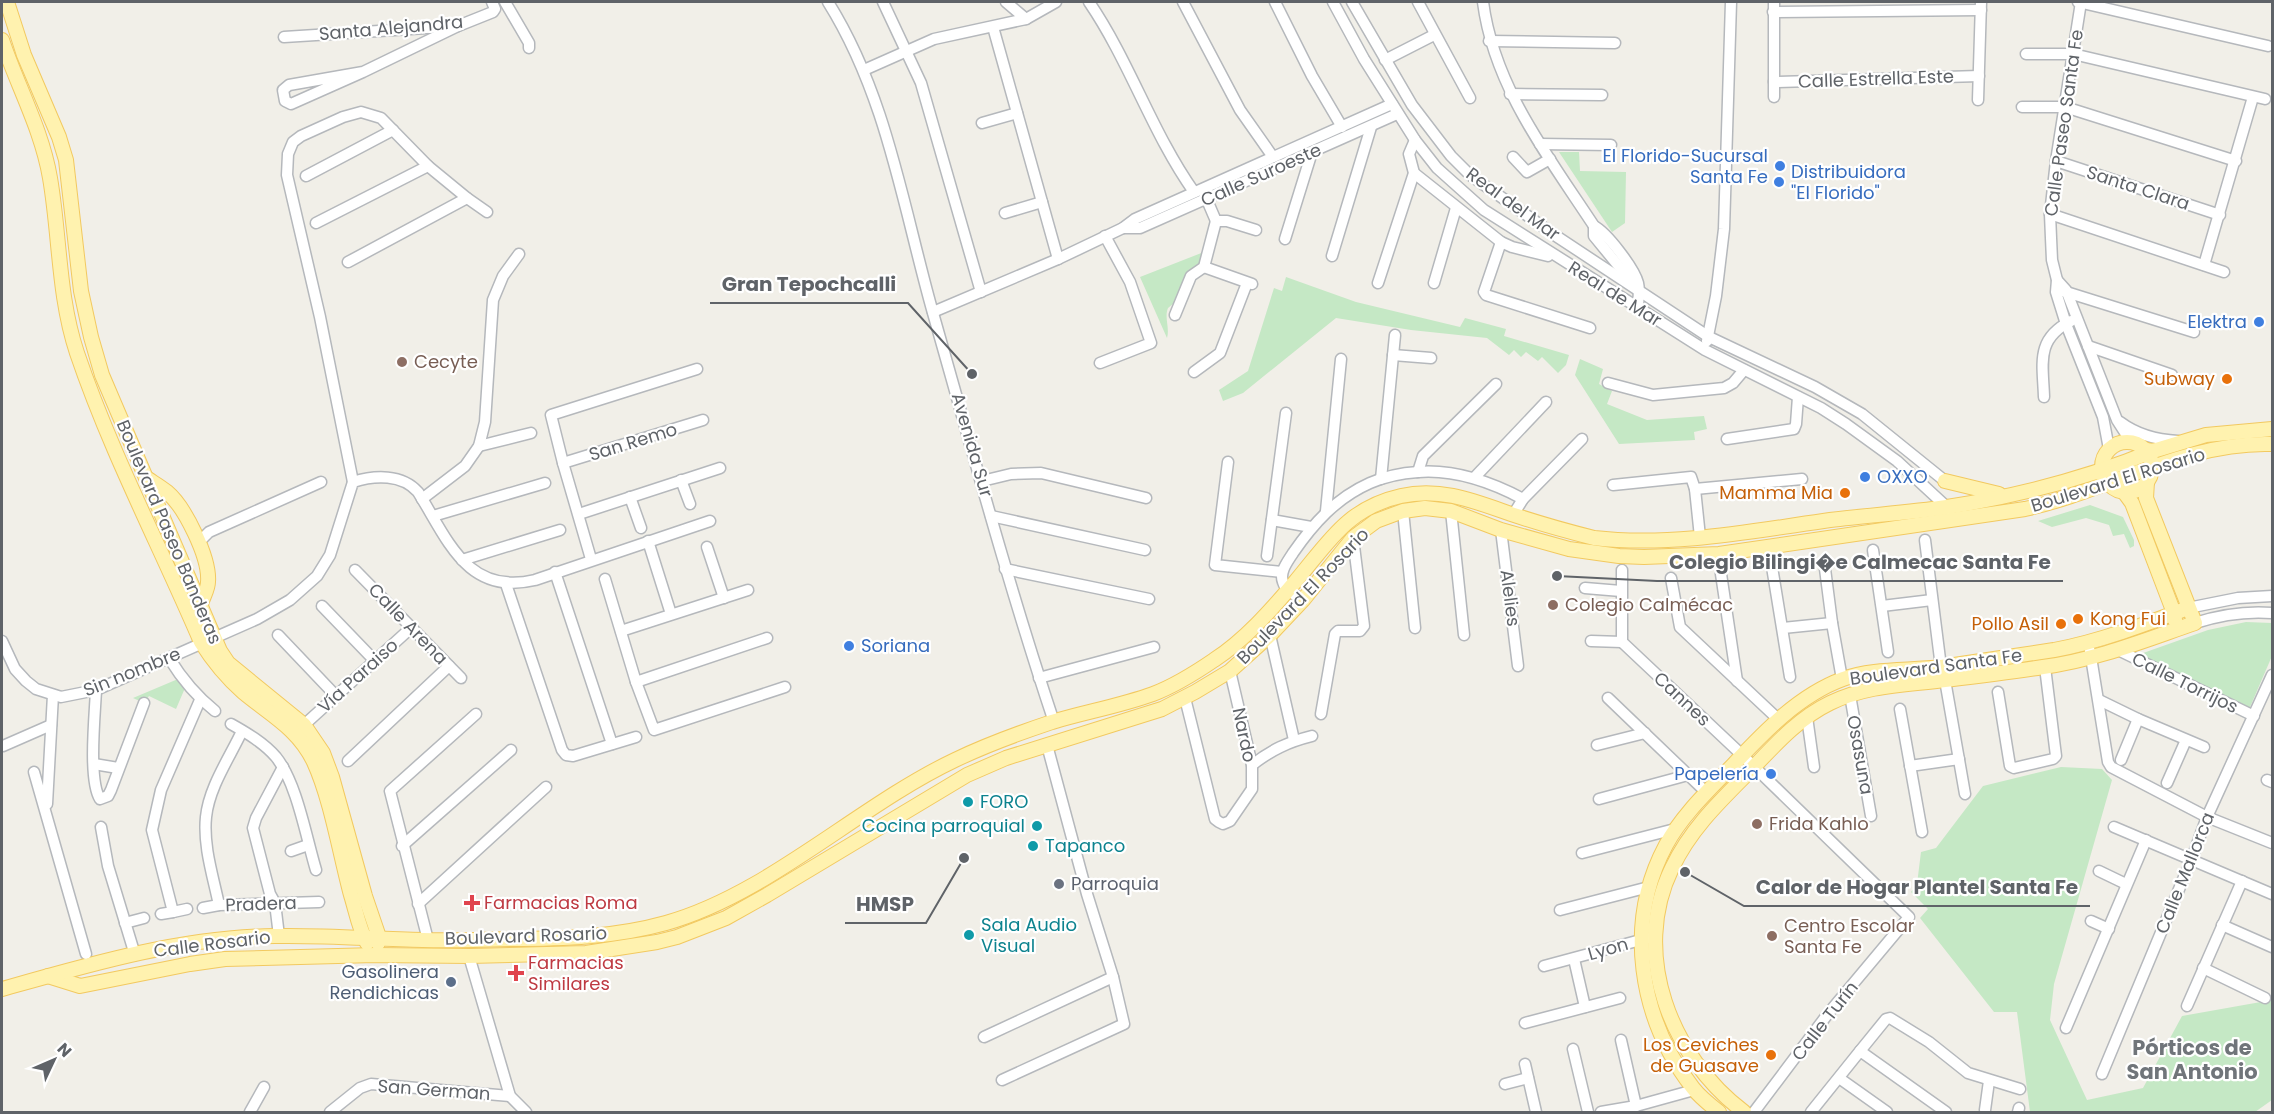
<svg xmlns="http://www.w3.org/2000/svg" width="2274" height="1114" font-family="Poppins,sans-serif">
<rect width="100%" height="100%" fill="#f1efe8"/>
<g fill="#c5e8c5">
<polygon points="1559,152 1579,152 1580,171 1626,172 1625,223 1612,232"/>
<path d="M1209,250L1174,303L1168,308C1164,318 1170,327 1167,338L1140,277Z"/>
<polygon points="1286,277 1356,302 1460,327 1465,318 1506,329 1504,336 1569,355 1566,365 1558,373 1542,357 1538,361 1526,352 1521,357 1514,350 1509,355 1487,338 1411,330 1336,318 1243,393 1223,401 1219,390 1248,371 1274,288 1282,291"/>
<polygon points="1580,359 1603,369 1599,384 1612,391 1607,404 1647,420 1704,416 1707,429 1694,432 1695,440 1619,444 1575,375"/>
<polygon points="2090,505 2123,517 2134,540 2134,546 2130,548 2124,534 2113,536 2109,525 2086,518 2052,527 2038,521"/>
<polygon points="2246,622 2272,623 2272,656 2250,707 2248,708 2132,657 2208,630"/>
<polygon points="178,679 185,688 176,709 149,696 144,703 133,698"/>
<polygon points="2061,767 2102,769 2112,780 2054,984 2050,1020 2087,1100 2143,1088 2182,1016 2272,1000 2272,1100 2255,1112 2030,1112 2017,1012 1994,1012 1920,918 1928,909 1911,892 1917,884 1921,852 1936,848 1983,786"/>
</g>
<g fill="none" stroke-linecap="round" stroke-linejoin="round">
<defs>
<g id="minor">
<polyline points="505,2 529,43 529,48"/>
<path d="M828,2C887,96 903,207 933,313C972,450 1009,587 1054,722"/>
<polyline points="883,2 921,83 981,292"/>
<polyline points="1006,2 1026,19"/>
<path d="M1089,2C1130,62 1152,133 1194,192"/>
<polyline points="1183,2 1240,110 1273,157"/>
<polyline points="1275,2 1312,76 1342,127"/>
<polyline points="1333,2 1364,59 1415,140 1437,168 1484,210 1705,350 1821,408 1846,424 1897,461 1950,510"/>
<polyline points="1352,2 1412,105 1451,156 1470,175 1556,236 1709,337 1815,387 1862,414 1945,481"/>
<polyline points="1418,2 1470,98"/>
<path d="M1483,2C1494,87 1548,156 1594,226C1607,233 1634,268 1638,283C1640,291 1638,300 1638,308"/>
<polyline points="1774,2 1774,97"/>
<polyline points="2078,2 2268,46"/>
<polyline points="2081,2 2056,161 2050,214 2051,238 2052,260 2057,280 2056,292 2066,324 2103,417 2109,449"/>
<polyline points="1773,12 1981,10"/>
<polyline points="993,27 1058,259"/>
<polyline points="284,37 458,26 493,12 495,9 492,2"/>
<polyline points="1489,41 1615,43"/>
<polyline points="2026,54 2073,54 2265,99"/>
<polyline points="1385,60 1434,35"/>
<polyline points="864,70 934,39 1026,19 1056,2"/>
<polyline points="363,72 291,104 285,101 283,90 289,85 363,72 458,26"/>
<polyline points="1774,82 1979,76"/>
<polyline points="1510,94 1602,95"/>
<polyline points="1978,100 1981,2"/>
<polyline points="2022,107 2065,107 2236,161"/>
<polyline points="982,123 1017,113"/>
<polyline points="1540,144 1611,145"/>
<polyline points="1513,157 1527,172 1550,159"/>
<polyline points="2056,161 2220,215"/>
<polyline points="1414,173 1501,242 1512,247 1548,256"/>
<polyline points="306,176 393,130"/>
<polyline points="1207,200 1216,221"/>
<polyline points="1005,213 1042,202"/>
<polyline points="2050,214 2224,272"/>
<polyline points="1216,221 1227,221 1256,230"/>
<polyline points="316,223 428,166"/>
<polyline points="1594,226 1594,236 1626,275 1629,283"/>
<polyline points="1123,228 1140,228 1397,114"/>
<polyline points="1285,239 1312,152"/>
<polyline points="1501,242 1484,292 1486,295 1590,328"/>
<polyline points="1332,256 1371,127"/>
<polyline points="348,262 467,198"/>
<polyline points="2204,265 2253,97"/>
<polyline points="1204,267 1252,284"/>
<polyline points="2057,280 2066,290 2117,420 2126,434 2138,445"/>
<polyline points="1378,283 1414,173 1409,154 1415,140"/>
<polyline points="1434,283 1456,208"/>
<polyline points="2063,291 2194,332"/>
<polyline points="933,312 1058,259 1123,228 1135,219 1392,104"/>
<polyline points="1175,315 1191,276 1204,267 1216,221"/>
<polyline points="1707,341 1716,296 1724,229 1731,2"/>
<polyline points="2088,346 2172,375"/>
<polyline points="1393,355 1431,358"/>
<polyline points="1100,363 1151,343 1130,282 1105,236"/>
<polyline points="1194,372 1220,353 1247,283"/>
<polyline points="1608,383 1653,395 1724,388 1733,383 1744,370"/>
<path d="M2044,397C2043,364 2035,339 2071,321"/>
<path d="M2120,422C2136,434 2158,440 2178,441"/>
<polyline points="1727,439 1794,429 1796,424 1798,397"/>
<polyline points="479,446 531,433"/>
<polyline points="1228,462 1215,565 1282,572"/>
<polyline points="563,463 703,420"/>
<polyline points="1418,472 1423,456 1496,384"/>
<polyline points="1474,478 1546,402"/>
<polyline points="1381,479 1395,335"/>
<polyline points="681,480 690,504"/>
<polyline points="982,481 1011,474 1041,473 1146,498"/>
<polyline points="353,482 320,317 287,175 288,154 293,142 301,136 343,117 361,112 381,118 428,166 467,198 487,212"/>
<polyline points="1613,485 1691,477 1695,489 1700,537"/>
<polyline points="1695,489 1802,479"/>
<polyline points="630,497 641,528"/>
<polyline points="422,499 465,466 479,446 485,422 493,300 503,276 519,254"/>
<polyline points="1326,511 1341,359"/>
<polyline points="1403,511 1415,628"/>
<polyline points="1451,511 1464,635"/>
<polyline points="579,514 720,468"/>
<polyline points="1513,515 1523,499 1582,439"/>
<polyline points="433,516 545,483"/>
<polyline points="991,516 1145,550"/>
<polyline points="1272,520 1311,527"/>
<polyline points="1501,530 1518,666"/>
<polyline points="1925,540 1941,667"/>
<polyline points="648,541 671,614"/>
<polyline points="198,543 209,532 321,482"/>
<polyline points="707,547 724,598"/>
<polyline points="1873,550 1888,652"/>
<polyline points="1267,556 1286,413"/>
<polyline points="591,559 563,463 551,415 697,369"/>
<polyline points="462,560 560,530"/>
<polyline points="1824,561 1832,623 1842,679"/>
<polyline points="1772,567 1790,677"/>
<polyline points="1005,569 1149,599"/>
<polyline points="355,570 461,678"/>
<polyline points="1622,570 1622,642 1742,755 1909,917 1827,1015 1754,1112"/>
<polyline points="555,572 612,744"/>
<polyline points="1721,574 1737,681"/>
<polyline points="1671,578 1680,627 1778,719"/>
<polyline points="605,579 636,682 654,730 785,687"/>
<polyline points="506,584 562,750 566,755 573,756 636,737"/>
<polyline points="1585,588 1621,591"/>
<path d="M1303,600C1296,595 1286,592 1283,582C1279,572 1288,561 1293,553C1313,524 1336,498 1370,483C1384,477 1402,473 1418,472C1456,469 1491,482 1523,499"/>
<polyline points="322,606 375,661"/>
<polyline points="1882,606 1932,600"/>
<polyline points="2188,608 2238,598 2272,596"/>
<path d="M2195,623C2220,615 2247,611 2272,613"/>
<polyline points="1783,628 1832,623"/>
<polyline points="621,631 748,590"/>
<polyline points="278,635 337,697"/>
<polyline points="1270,635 1294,740"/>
<path d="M2,641L15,669L26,681L36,689L61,697L96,690L257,619L290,600L317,576L330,555L353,482C375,475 402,474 418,492C448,540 467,596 535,580L710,521"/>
<polyline points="1591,641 1622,642"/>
<polyline points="2116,649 2254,716"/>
<polyline points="2090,651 2108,762 2111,767 2207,817 2272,843"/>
<path d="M169,658C182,679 196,696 215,711"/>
<polyline points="1039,678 1154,647"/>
<polyline points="1945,680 1965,794"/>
<polyline points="636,682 767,638"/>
<path d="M96,690C95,714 88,780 100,799L108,796L111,790L144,703"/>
<polyline points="1998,692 2010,766 2014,768 2053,759 2056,756 2045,667"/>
<polyline points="1850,695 1871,816"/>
<polyline points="1185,698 1215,819 1219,822 1223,824 1230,821 1252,789 1252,765 1230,671"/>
<polyline points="1608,698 1706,792"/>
<polyline points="2099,700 2138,719 2204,747"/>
<polyline points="1900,709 1922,832"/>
<polyline points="1321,714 1335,634 1338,631 1360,631 1364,626 1353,538"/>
<polyline points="1807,717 1814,767"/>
<path d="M231,724C247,733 264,743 276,757C297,783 306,837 316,870"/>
<polyline points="304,725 412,627"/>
<polyline points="1597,745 1645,733"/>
<polyline points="3,746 51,725"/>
<polyline points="2121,760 2138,719"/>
<polyline points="348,761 449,666"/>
<polyline points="94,764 118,768"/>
<path d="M1252,765C1271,750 1288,742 1312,736"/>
<polyline points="1910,766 1959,759"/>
<polyline points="34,772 86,954"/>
<polyline points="2267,780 2272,782"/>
<polyline points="2167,783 2186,740"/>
<polyline points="1599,799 1688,775"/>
<polyline points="47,804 53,695"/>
<polyline points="101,827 108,866 135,955"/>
<polyline points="2114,827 2272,894"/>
<polyline points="402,846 511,750"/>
<polyline points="291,851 308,845"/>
<polyline points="1582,853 1675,829"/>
<polyline points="2099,871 2126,884"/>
<polyline points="418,904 546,787"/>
<path d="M219,905C213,876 203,846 206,817C209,787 230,757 242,731"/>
<polyline points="203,908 219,905 319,902"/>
<polyline points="187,909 173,912 152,830 161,790 200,700"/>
<polyline points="1560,910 1649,887"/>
<polyline points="161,914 173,912"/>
<polyline points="2091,921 2109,929"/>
<polyline points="125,923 144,918"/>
<polyline points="2222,925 2272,947"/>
<polyline points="279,936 275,903 270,894 253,828 256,818 283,767"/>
<polyline points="428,940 390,791 476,714"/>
<polyline points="469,956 510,1096 526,1112"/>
<polyline points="1574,959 1585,1007"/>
<polyline points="1544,966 1648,938"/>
<polyline points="2203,968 2265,998"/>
<polyline points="2187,1006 2242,881"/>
<polyline points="1525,1023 1620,998"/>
<polyline points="2066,1028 2146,840"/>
<polyline points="984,1037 1113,977"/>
<polyline points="1621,1040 1636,1106"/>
<polyline points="1573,1049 1588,1112"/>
<polyline points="1860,1051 1886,1019 1890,1018 1929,1042 1968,1073 2020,1089"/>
<polyline points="1525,1064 1536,1112"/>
<polyline points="2102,1074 2192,858 2207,817 2272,675"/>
<polyline points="1839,1078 1887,1112"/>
<polyline points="1002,1080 1124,1024 1113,977 1087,894 1047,745"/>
<polyline points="1505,1084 1528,1078"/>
<polyline points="1985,1110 1989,1081"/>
<polyline points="250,1112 264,1087"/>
<polyline points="330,1112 360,1088 371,1084 510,1096"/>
<polyline points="1601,1112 1636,1106 1694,1090"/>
<polyline points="1811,1112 1860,1051 1946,1112"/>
<polyline points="2018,1112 2019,1108"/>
</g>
<g id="major">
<polyline points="7,2 24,55 59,137 66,160 81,291 91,337 102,375 220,651 228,663 304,725 323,753 332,777 365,896 379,937 378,943"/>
<path d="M2,40C17,85 42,130 50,178C60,236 58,296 77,353C111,453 160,546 201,642C213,661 226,677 243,692C269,714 298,728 314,762C331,799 340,854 351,895C356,911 359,929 367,943"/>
<circle cx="2127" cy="467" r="25"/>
<polyline points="2146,450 2153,451 2206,435 2272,429"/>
<path d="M148,479C154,483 161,487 167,492C185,507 210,558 208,582C208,589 203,597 201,604"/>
<polyline points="1945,481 1999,494"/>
<polyline points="2124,492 2132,503 2174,613 2175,620"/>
<path d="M48,976L80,986L190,964L225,959L375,955L469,956L586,953L657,942L677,937L726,918L767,895L967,775L1006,758L1162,709L1195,692L1230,671L1270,635L1303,600L1353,538L1376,521L1403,511L1425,508L1451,511L1501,530L1569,549L1619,556L1644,557L1719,554L2025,509C2107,491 2187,441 2272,444"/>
<path d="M2,989C90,964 182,937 275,936C325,935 374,939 423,940C452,941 481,940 510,939C563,939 616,937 666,923C769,894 858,806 955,760C986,745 1019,733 1052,722C1085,712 1120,706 1153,694C1174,686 1195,673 1214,660C1245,640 1272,609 1295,582C1328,543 1347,508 1401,496C1440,487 1474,501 1511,514C1538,523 1566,531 1594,538C1672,547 1753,531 1830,520C1869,515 1908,513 1947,507C2017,496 2088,478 2153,451"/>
<path d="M1719,1112C1710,1105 1700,1097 1693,1088C1639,1019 1624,923 1666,845C1682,815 1709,790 1733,765C1764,732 1799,695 1843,679C1873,668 1909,671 1941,667C1979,661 2016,656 2054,650C2098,642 2146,624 2188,608"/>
<path d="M1744,1112C1671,1057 1630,954 1672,868C1690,830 1719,802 1748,773C1773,747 1797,719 1830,703C1866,685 1906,685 1945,680C1978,676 2011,672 2043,667C2096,660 2145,640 2195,623L2146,498L2147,482"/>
</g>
</defs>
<use href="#minor" stroke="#b5b8bc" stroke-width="13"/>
<use href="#major" stroke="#f2c960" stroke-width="16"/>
<use href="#minor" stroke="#fff" stroke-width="10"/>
<use href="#major" stroke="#fff2af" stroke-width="14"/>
</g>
<g fill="#3f7fe0" stroke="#fff" stroke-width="2">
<circle cx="1780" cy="166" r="6"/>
<circle cx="1779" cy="182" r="6"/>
<circle cx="2259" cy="322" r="6"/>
<circle cx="1865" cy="477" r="6"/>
<circle cx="849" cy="646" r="6"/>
<circle cx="1771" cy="774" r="6"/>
</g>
<g fill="#8d6e63" stroke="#fff" stroke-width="2">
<circle cx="402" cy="362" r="6"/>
<circle cx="1553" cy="605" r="6"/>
<circle cx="1757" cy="824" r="6"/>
<circle cx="1772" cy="936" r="6"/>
</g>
<g fill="#e8710a" stroke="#fff" stroke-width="2">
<circle cx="2227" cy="379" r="6"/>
<circle cx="1845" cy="493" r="6"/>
<circle cx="2078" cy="619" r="6"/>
<circle cx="2061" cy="624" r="6"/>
<circle cx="1771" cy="1055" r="6"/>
</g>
<g fill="#0f9aa8" stroke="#fff" stroke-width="2">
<circle cx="968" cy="802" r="6"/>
<circle cx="1037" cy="826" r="6"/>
<circle cx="1033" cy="846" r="6"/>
<circle cx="969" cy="935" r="6"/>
</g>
<circle fill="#6b7280" stroke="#fff" stroke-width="2" cx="1059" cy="884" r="6"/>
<g fill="#e0444e" stroke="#fff" stroke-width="2">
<path d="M469 894h6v6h6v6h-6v6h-6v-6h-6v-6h6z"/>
<path d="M513 964h6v6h6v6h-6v6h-6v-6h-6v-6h6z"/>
</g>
<circle fill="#5c6f8a" stroke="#fff" stroke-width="2" cx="451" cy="982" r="6"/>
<g text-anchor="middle" stroke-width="4.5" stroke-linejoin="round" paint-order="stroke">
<g font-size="18" fill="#5f6368" stroke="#fff">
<text transform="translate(391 28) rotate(-5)" y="6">Santa Alejandra</text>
<text transform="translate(1876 79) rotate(-2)" y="6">Calle Estrella Este</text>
<text transform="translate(2064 123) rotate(-82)" y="6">Calle Paseo Santa Fe</text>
<text transform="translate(1261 175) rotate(-24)" y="6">Calle Suroeste</text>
<text transform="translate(2138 188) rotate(18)" y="6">Santa Clara</text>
<text transform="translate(1513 204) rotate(36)" y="6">Real del Mar</text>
<text transform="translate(1615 294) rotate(32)" y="6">Real de Mar</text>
<text transform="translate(633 442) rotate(-17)" y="6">San Remo</text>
<text transform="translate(972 445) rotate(74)" y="6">Avenida Sur</text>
<text transform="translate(2118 480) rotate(-17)" y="6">Boulevard El Rosario</text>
<text transform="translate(169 532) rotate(67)" y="6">Boulevard Paseo Banderas</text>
<text transform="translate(1303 596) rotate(-46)" y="6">Boulevard El Rosario</text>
<text transform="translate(1510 598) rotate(83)" y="6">Alelies</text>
<text transform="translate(408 624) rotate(46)" y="6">Calle Arena</text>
<text transform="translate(1936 667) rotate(-8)" y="6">Boulevard Santa Fe</text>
<text transform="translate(132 672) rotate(-22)" y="6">Sin nombre</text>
<text transform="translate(358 676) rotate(-42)" y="6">Vía Paraiso</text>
<text transform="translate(2185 683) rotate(26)" y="6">Calle Torrijos</text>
<text transform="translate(1682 699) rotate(43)" y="6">Cannes</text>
<text transform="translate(1244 735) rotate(78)" y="6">Nardo</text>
<text transform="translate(1860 755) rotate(80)" y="6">Osasuna</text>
<text transform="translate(2185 873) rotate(-68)" y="6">Calle Mallorca</text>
<text transform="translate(261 904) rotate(-2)" y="6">Pradera</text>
<text transform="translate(526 936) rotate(-2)" y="6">Boulevard Rosario</text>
<text transform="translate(212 944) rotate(-7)" y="6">Calle Rosario</text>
<text transform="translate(1608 949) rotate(-16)" y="6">Lyon</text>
<text transform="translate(1825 1021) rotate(-52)" y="6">Calle Turín</text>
<text transform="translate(434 1090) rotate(4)" y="6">San German</text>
</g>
<g font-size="18" fill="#366cbe" stroke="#fff" text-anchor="end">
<text x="1768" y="162">El Florido-Sucursal<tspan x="1768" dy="21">Santa Fe</tspan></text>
<text x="1791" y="178" text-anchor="start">Distribuidora<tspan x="1791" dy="21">"El Florido"</tspan></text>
<text x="2247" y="328">Elektra</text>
<text x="1877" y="483" text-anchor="start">OXXO</text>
<text x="861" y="652" text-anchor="start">Soriana</text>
<text x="1759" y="780">Papelería</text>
</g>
<g font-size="18" fill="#785e54" stroke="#fff" text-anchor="start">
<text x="414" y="368">Cecyte</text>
<text x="1565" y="611">Colegio Calmécac</text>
<text x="1769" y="830">Frida Kahlo</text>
<text x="1784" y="932">Centro Escolar<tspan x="1784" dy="21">Santa Fe</tspan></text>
</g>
<g font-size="18" fill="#c56008" stroke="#fff" text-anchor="end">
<text x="2215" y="385">Subway</text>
<text x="1833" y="499">Mamma Mia</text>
<text x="2090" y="625" text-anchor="start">Kong Fui</text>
<text x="2049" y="630">Pollo Asil</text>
<text x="1759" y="1051">Los Ceviches<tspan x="1759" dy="21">de Guasave</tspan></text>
</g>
<g font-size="18" fill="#0d838f" stroke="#fff" text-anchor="start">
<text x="980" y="808">FORO</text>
<text x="1025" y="832" text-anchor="end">Cocina parroquial</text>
<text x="1045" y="852">Tapanco</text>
<text x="981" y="931">Sala Audio<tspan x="981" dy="21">Visual</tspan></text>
</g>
<g font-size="18" fill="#5b616d" stroke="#fff" text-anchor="start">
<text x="1071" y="890">Parroquia</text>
</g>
<g font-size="18" fill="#be3a42" stroke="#fff" text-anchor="start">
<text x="484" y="909">Farmacias Roma</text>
<text x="528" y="969">Farmacias<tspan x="528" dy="21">Similares</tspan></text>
</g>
<g font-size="18" fill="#4e5e75" stroke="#fff" text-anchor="end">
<text x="439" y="978">Gasolinera<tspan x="439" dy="21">Rendichicas</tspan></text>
</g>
<g font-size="21" font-weight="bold" fill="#70757a" stroke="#fff">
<text x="2192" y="1055">Pórticos de<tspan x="2192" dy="24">San Antonio</tspan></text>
</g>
</g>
<path fill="none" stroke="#5f6368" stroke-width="2" d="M972 374L908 303H710M1557 576L1657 581H2063M1685 872L1744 906H2090M964 858L926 923H845"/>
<g fill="#5f6368" stroke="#fff" stroke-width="2">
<circle cx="972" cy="374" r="6"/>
<circle cx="1557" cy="576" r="6"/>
<circle cx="1685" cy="872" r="6"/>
<circle cx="964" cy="858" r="6"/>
</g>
<g font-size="20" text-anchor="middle" font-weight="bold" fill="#5f6368" stroke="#fff" stroke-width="4.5" stroke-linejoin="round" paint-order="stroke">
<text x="809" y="291">Gran Tepochcalli</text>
<text x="1860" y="569">Colegio Bilingi�e Calmecac Santa Fe</text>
<text x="1917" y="894">Calor de Hogar Plantel Santa Fe</text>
<text x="885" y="911">HMSP</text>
</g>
<rect width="2274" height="1114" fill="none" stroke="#5f6368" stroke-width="6"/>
<g transform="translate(54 1060) rotate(46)" stroke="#ffffff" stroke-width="4.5" paint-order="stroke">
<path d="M0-4.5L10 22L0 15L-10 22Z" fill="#5f6368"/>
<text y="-9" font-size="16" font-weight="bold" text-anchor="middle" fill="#5f6368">N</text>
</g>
</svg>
